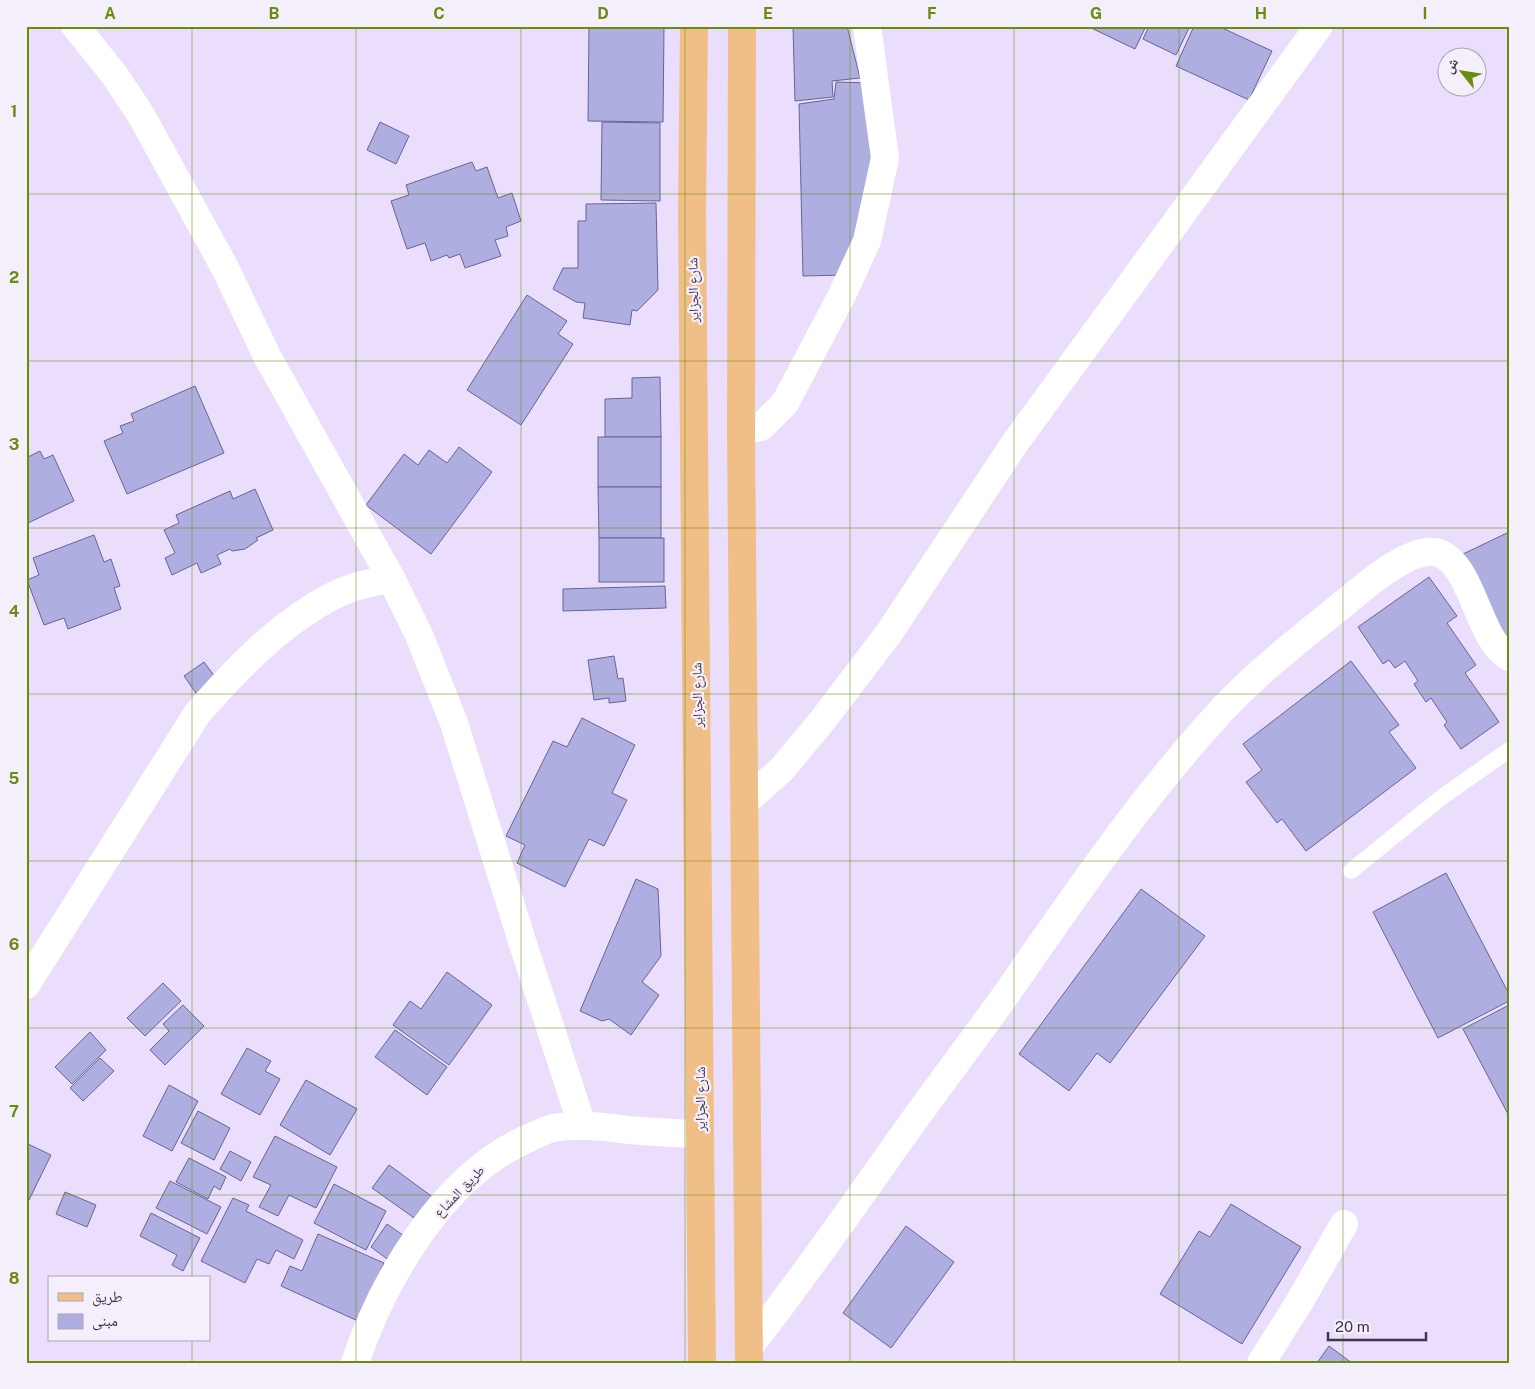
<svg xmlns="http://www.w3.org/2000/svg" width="1535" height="1389" font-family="'Public Sans','Noto Naskh Arabic',sans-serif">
<rect width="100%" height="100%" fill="#ebdefc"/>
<g fill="#aeaee1" stroke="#676594">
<polygon points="589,26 664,27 663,122 588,121"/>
<polygon points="793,26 847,26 860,78 832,81 833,97 795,101"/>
<polygon points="1087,26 1146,26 1135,49"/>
<polygon points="1149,26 1190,26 1176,55 1143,39"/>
<polygon points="1194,26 1218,26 1272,51 1249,100 1176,66"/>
<polygon points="836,82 870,83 872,187 843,275 803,276 799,104 834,99"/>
<polygon points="380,122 409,136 396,164 367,150"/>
<polygon points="602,122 660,123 660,201 601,200"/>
<polygon points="472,162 476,171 487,167 498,198 512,193 521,221 506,227 508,236 495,240 501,256 465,268 460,254 449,258 447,255 431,261 425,243 407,249 391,201 409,195 406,185"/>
<polygon points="656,203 658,290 637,311 632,310 630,325 583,318 585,303 576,302 553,289 563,268 578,268 578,221 586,221 586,204"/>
<polygon points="527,295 567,321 558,334 573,344 521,425 467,390"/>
<polygon points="660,377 661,437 605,437 605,399 632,398 632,378"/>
<polygon points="195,386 224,453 127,494 104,441 123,433 120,426 134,421 131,414"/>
<rect x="598" y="437" width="63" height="50"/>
<polygon points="459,447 492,472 431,554 366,505 404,454 418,465 429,450 447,463"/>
<polygon points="40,451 44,459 53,455 74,501 28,523 26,458"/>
<polygon points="598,487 661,487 661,538 599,538"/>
<polygon points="255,489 273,530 256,538 258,540 245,549 232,551 230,549 217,555 221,564 201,573 197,563 172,575 165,558 175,553 164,530 179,523 176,515 230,491 233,499"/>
<polygon points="1509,532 1509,650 1461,555"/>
<polygon points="94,535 104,562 111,559 120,586 114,588 121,609 68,629 64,618 44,625 27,580 39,575 33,558"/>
<rect x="599" y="538" width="65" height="44"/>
<polygon points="1429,577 1457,616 1447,623 1476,665 1465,673 1499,722 1461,749 1444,725 1447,722 1431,698 1426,702 1414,684 1418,681 1405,661 1395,668 1389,660 1383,664 1358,627"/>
<polygon points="665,586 666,608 563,611 563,589"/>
<polygon points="614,656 618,679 623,678 626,701 609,703 609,698 594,700 588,660"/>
<polygon points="1351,661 1399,725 1389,732 1416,768 1306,851 1282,819 1277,823 1246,782 1262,770 1243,744"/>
<polygon points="204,662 218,681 198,696 184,676"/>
<polygon points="582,718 635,745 612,793 627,800 604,846 589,839 565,887 517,863 525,845 506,836 553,741 567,747"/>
<polygon points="1446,873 1509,994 1509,1001 1438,1038 1373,912"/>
<polygon points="636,879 658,889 661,956 642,982 659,995 631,1035 609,1019 602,1021 580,1011"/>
<polygon points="1141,889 1205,936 1110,1063 1097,1053 1069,1091 1019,1054"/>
<polygon points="447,972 492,1005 449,1065 393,1025 410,1001 421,1009"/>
<polygon points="163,983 181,1001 145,1036 127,1018"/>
<polygon points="183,1005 204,1026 165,1065 150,1050 169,1031 163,1024"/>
<polygon points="1509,1005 1509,1116 1463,1029"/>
<polygon points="395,1030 447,1067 427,1095 375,1057"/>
<polygon points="90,1032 106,1050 72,1084 55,1067"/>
<polygon points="247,1048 271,1061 265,1071 280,1079 260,1115 221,1094"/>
<polygon points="100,1058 114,1071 83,1101 70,1088"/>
<polygon points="306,1080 357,1109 330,1155 280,1125"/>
<polygon points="169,1085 198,1101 172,1151 143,1136"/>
<polygon points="198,1111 230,1128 214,1160 181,1143"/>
<polygon points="275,1136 337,1167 316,1208 289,1195 278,1216 259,1207 271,1185 253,1177"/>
<polygon points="26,1143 51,1155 29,1200 26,1198"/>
<polygon points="230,1151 251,1162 241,1181 220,1169"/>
<polygon points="189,1158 226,1177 220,1190 214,1186 208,1199 176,1182"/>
<polygon points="389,1165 434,1198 417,1220 372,1188"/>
<polygon points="170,1181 221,1207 207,1234 156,1208"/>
<polygon points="334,1184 386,1211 366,1250 314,1223"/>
<polygon points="65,1192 96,1205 87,1227 56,1214"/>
<polygon points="233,1198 249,1205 246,1211 303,1240 294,1259 276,1250 269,1264 257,1259 245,1283 201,1261"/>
<polygon points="1231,1204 1301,1247 1242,1344 1160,1294 1199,1231 1210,1237"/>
<polygon points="151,1213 200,1238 183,1271 172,1265 177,1255 140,1236"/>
<polygon points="387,1224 407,1238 390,1261 371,1247"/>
<polygon points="906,1226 954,1262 891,1348 843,1313"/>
<polygon points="318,1234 384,1263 358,1321 281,1286 290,1266 302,1271"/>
<polygon points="1329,1346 1352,1363 1317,1363"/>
</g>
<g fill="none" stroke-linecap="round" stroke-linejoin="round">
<polyline stroke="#fff" stroke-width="16" points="1351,871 1442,797 1509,750"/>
<g stroke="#fff" stroke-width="28">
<polyline points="75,26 113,73 141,115 225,268 267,356 391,578 419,635 454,723 522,941 582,1125"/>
<polyline points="741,431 761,427 785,403 841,297 867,241 885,158 867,26"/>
<polyline points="744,803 782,769 822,721 889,633 1015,443 1319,26"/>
<path d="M26,985L197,714C237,668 284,619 339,593C355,585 374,583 391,578"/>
<path d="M749,1347C801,1281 849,1212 897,1144C931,1096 966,1050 1000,1003C1070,903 1138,801 1221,711C1258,671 1305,635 1347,601C1366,585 1409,548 1435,552C1473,560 1477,640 1509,657"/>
<path d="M355,1363C383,1279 444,1174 529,1138C536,1135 545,1130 553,1128C578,1123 604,1127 629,1130C652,1132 676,1133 700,1135"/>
<polyline points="1261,1363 1300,1301 1344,1224"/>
</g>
<g stroke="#f0bf87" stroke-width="28">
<polyline points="694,26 692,214 702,1363"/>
<polyline points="742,26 741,431 749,1363"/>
</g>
</g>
<path fill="none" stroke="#698b0e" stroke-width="1" stroke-opacity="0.55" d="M192,26V1278M356,26V1363M521,26V1363M685,26V1363M850,26V1363M1014,26V1363M1179,26V1363M1343,26V1363M26,194H1509M26,361H1509M26,528H1509M26,694H1509M26,861H1509M26,1028H1509M26,1195H1509M192,1340V1363"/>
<g text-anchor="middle" stroke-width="4.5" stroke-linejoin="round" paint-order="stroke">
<g font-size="14" fill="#40364b" stroke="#f4effa">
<text transform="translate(693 290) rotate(-91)" y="5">شارع الجزاير</text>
<text transform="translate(697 695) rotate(-91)" y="5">شارع الجزاير</text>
<text transform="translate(700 1099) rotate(-90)" y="5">شارع الجزاير</text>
<text transform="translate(459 1191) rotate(-46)" y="5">طريق المشاع</text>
</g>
</g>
<rect width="1535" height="1389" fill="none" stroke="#f4effa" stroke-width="55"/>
<rect x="48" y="1276" width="162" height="65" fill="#f4effa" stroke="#aca5b4"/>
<rect x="58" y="1293" width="25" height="8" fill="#f0bf87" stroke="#aca5b4"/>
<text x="92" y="1302" font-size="15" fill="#40364b">طريق</text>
<rect x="58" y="1314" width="25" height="15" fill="#aeaee1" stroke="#aca5b4"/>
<text x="92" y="1326" font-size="15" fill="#40364b">مبنى</text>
<g transform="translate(1462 72) rotate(300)"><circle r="24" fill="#f4effa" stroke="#aca5b4"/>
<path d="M0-4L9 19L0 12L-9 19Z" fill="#698b0e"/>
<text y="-8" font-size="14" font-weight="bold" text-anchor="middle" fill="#40364b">ش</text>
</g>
<path d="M1328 1332v8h98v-8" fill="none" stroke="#40364b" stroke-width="2.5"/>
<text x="1335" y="1332" font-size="15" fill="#40364b" stroke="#f4effa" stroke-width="4" paint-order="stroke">20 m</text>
<rect x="28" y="28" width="1480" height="1334" fill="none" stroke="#698b0e" stroke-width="2"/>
<g font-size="16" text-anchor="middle" font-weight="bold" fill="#698b0e">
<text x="110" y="19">A</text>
<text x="274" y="19">B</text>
<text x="439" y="19">C</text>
<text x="603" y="19">D</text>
<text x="768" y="19">E</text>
<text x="932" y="19">F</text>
<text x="1096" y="19">G</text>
<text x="1261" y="19">H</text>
<text x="1425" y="19">I</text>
<text x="14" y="117">1</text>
<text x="14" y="283">2</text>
<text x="14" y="450">3</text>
<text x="14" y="617">4</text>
<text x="14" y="784">5</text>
<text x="14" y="950">6</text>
<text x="14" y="1117">7</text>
<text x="14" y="1284">8</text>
</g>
</svg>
